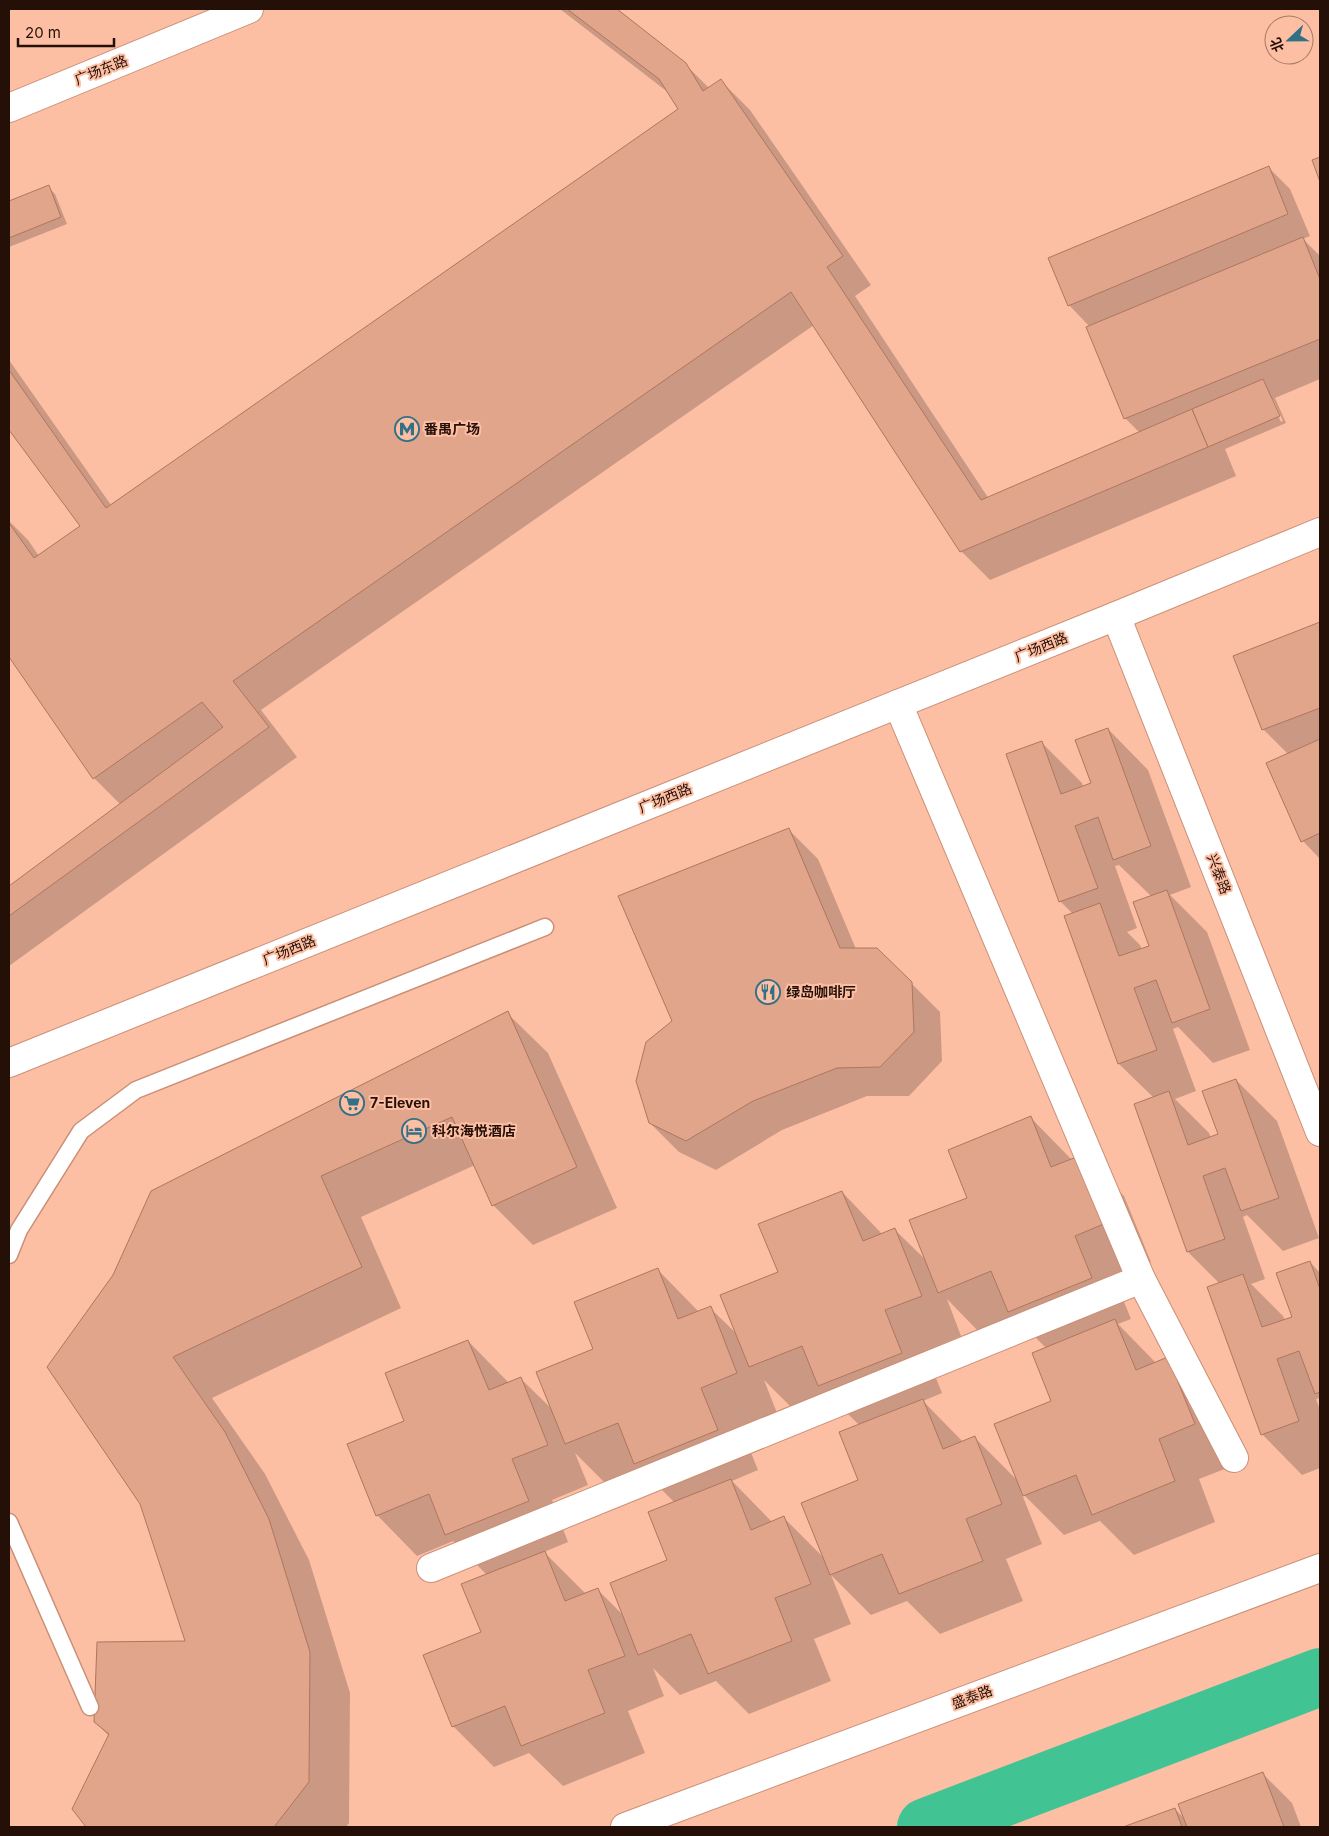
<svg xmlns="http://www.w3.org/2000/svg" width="1329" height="1836" font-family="Inter,'Noto Sans SC',sans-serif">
<rect width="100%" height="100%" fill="#fdbfa4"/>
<g fill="#0003" fill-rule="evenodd">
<path d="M560,9H615L685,64L710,89L721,81L750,110L871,285L855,296L989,499L1140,433L1126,419L1088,328L1090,327L1069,305L1268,167L1290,189L1310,236L1303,239L1320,256V379L1275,398L1286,423L1225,449L1236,476L990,580L961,551L814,325L261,710L297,757L9,966V887L120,804L94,778L9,655V521L28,540L39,556L82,526L9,428V360L111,505L680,109L669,93ZM1271,399H1273L1283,421L1281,422Z"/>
<polygon points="48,187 55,194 67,224 9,247 9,203"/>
<polygon points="1320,624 1320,859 1303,841 1289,755 1263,729 1235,656"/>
<path d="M1108,729L1148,770L1191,887L1170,895L1207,932L1250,1050L1213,1063L1178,1027L1173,1029L1196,1091L1175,1099L1209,1133L1211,1138L1220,1135L1236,1080L1277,1121L1319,1238L1283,1251L1247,1215L1243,1217L1265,1279L1251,1284L1283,1316L1285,1320L1293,1317L1310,1262L1320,1273V1398L1316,1399L1320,1410V1468L1302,1475L1262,1434L1220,1284L1188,1252L1135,1105L1154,1098L1119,1064L1073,914L1060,901L1041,742L1082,783L1083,787L1092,784ZM1119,865L1152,897L1150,947L1142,950L1140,945L1127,932L1137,928L1115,866Z"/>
<polygon points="789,830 818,859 856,949 877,949 940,1012 942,1061 909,1096 867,1096 782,1130 716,1170 679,1152 650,1123 674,1021"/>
<polygon points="507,1013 548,1053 617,1208 533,1245 493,1205 475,1165 361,1217 401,1308 212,1398 265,1474 309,1560 350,1693 349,1823 346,1827 88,1827 73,1809 109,1736 95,1722 186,1643 141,1503 48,1367"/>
<path d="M1031,1118L1072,1160L1084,1156L1124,1196L1151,1262L1114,1277L1131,1319L1118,1324L1156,1363L1168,1358L1235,1465L1199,1479L1215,1522L1134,1555L1100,1521L1064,1535L1021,1492L1042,1544L1006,1559L1023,1601L940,1634L907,1601L871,1615L831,1575L851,1624L814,1639L831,1681L749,1714L716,1681L680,1695L653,1668L664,1696L628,1711L645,1753L563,1786L529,1753L494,1767L453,1726L482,1632L487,1575L453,1541L417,1556L377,1515L406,1422L468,1341L509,1383L521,1379L552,1409L595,1350L657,1269L699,1312L710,1308L738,1335L779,1273L842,1192L883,1235L895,1230L928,1262L969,1198ZM947,1299L980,1333L1016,1318L1046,1348L1053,1401L1018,1481L975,1438L964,1443L923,1401L942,1393L925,1351L961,1336ZM764,1380L791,1407L826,1392L859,1425L860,1481L824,1558L784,1518L772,1522L732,1481L758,1470L741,1428L777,1413ZM575,1453L606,1484L642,1470L675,1503L669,1561L624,1616L598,1590L586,1594L544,1552L568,1542L552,1500L588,1485Z"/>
<polygon points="1263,1774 1292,1803 1301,1827 1126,1827 1175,1809 1186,1820"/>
</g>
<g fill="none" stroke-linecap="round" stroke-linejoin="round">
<polyline stroke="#42c393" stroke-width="58" points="926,1827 1320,1677"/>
</g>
<g fill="#e1a58b" stroke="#af765e">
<polygon points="567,9 617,9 686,63 703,91 721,79 843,256 827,267 981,500 1192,409 1208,447 960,552 791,292 233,681 269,727 9,916 9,886 223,727 202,702 93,779 9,657 9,523 34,558 80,526 9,430 9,370 106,508 678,109 659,79"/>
<polygon points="1320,157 1320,182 1312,160"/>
<polygon points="1269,166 1288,214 1068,306 1048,258"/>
<polygon points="49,185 61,217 9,238 9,201"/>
<polygon points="1303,237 1320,279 1320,339 1124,419 1086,327"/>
<polygon points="1263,379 1280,416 1208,447 1192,409"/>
<polygon points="1320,622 1320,708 1262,730 1233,656"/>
<polygon points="1108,728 1151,846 1113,860 1098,817 1075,826 1098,888 1059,902 1006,754 1042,741 1061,794 1091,783 1075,740"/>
<polygon points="1320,739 1320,833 1301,842 1266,763"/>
<polygon points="789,828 840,948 877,948 912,982 914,1032 880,1067 837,1068 753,1101 686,1141 649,1123 636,1081 646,1042 672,1021 618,896"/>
<polygon points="1167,890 1210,1009 1172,1023 1156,980 1134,988 1157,1050 1118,1064 1064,916 1100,903 1119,956 1149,946 1133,902"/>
<polygon points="508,1011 577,1167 492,1206 452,1117 321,1176 362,1267 173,1357 225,1432 269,1519 310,1652 309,1782 274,1827 86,1827 72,1809 109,1734 94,1722 97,1642 185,1641 140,1504 47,1367 113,1275 151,1191"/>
<polygon points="1236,1079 1279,1198 1241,1211 1225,1168 1203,1176 1225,1239 1187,1252 1134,1104 1169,1091 1188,1145 1218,1134 1202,1091"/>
<polygon points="1031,1116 1051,1167 1084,1154 1111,1221 1075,1236 1092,1278 1008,1312 991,1271 938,1293 909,1220 967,1198 948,1150"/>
<polygon points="842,1191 863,1241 895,1228 922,1296 885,1310 902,1353 818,1386 802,1346 749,1367 720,1295 778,1272 758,1224"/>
<polygon points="1310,1261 1320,1289 1320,1392 1315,1394 1299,1351 1277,1359 1299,1421 1261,1435 1207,1287 1243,1274 1262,1327 1292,1317 1276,1273"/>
<polygon points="658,1268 678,1319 711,1306 737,1373 701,1388 718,1430 634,1464 618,1423 565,1444 536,1372 593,1349 574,1302"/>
<polygon points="1115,1319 1136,1370 1168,1357 1195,1424 1159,1439 1175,1481 1092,1515 1076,1475 1023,1496 994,1424 1051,1401 1032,1353"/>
<polygon points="468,1340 489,1390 521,1377 548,1445 512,1459 529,1501 445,1535 429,1494 376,1516 347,1444 404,1421 385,1373"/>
<polygon points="923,1399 943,1449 975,1436 1002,1504 966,1519 983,1561 899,1594 882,1554 830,1575 801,1503 858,1480 839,1432"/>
<polygon points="731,1479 751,1530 784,1516 811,1584 775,1598 792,1641 708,1674 691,1634 638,1655 610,1583 667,1560 648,1512"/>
<polygon points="545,1551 565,1601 598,1588 625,1656 588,1670 605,1713 521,1746 505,1706 452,1727 423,1655 481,1632 461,1584"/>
<polygon points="1263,1772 1284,1827 1187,1827 1178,1804"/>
<polygon points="1175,1808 1182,1827 1123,1827"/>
</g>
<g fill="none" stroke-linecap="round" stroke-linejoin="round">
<defs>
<g id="service">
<polyline points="9,1255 19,1230 81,1131 136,1090 545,927"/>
<polyline points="9,1522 90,1707"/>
</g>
<g id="minor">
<polyline points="1141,1279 1234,1458"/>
<polyline points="431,1568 1141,1279 898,704"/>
</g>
<g id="tertiary">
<polyline points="9,108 249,9"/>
<polyline points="1116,616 1320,1132"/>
<polyline points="9,1063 1116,616 1320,532"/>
<polyline points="625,1827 1320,1568"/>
</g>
</defs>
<use href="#service" stroke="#ca8f76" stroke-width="19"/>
<use href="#minor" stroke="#ca8f76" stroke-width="30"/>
<use href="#tertiary" stroke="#ca8f76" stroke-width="30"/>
<use href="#service" stroke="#fff" stroke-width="16"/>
<use href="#minor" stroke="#fff" stroke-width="28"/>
<use href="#tertiary" stroke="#fff" stroke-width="28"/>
</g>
<defs>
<symbol id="metro-ring" viewBox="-11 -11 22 22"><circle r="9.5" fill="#fdbfa4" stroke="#327086" stroke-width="1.5"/><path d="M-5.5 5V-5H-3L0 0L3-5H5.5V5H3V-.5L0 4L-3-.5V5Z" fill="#327086"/></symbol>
<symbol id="restaurant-ring" viewBox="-11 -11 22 22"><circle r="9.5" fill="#fdbfa4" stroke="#327086" stroke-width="1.5"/><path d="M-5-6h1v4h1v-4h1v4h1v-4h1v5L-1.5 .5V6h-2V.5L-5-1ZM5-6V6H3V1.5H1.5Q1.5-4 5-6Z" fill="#327086"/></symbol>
<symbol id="supermarket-ring" viewBox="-11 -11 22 22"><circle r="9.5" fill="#fdbfa4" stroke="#327086" stroke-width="1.5"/><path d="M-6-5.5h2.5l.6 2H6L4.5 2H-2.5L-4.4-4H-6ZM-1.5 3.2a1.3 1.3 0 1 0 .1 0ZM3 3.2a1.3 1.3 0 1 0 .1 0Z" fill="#327086"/></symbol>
<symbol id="hotel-ring" viewBox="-11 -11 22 22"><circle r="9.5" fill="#fdbfa4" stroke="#327086" stroke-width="1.5"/><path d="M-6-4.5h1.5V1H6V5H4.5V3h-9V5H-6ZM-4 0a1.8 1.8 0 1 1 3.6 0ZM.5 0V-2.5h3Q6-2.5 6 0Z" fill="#327086"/></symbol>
</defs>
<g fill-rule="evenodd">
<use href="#metro-ring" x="393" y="415" width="28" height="28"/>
<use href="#restaurant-ring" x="754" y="978" width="28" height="28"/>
<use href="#supermarket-ring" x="338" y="1089" width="28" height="28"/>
<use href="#hotel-ring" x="400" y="1117" width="28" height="28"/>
</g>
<g text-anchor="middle" stroke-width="4" stroke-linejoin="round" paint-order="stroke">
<g font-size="14" fill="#251007" stroke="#fdbfa4">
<text transform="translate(101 70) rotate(-22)" y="5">广场东路</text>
<text transform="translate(1041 647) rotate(-22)" y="5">广场西路</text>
<text transform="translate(665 798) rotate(-22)" y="5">广场西路</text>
<text transform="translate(1219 874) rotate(69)" y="5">兴泰路</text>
<text transform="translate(289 950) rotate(-22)" y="5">广场西路</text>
<text transform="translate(972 1697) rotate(-20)" y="5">盛泰路</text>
</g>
<g font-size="14" font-weight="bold" fill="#251007" stroke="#fdbfa4" text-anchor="start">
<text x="424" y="434">番禺广场</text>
<text x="786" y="997">绿岛咖啡厅</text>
<text x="370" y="1108">7-Eleven</text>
<text x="432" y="1136">科尔海悦酒店</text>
</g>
</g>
<rect width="1329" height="1836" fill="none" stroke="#251007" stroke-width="20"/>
<g transform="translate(1289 40) rotate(248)"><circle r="24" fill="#fdbfa4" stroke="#a77965"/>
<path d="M0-4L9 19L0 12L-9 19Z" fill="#327086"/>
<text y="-8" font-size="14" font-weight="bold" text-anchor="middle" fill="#251007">北</text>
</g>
<path d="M18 38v8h96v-8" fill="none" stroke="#251007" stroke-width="2.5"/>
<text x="25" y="38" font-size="15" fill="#251007" stroke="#fdbfa4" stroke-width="4" paint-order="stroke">20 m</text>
</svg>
